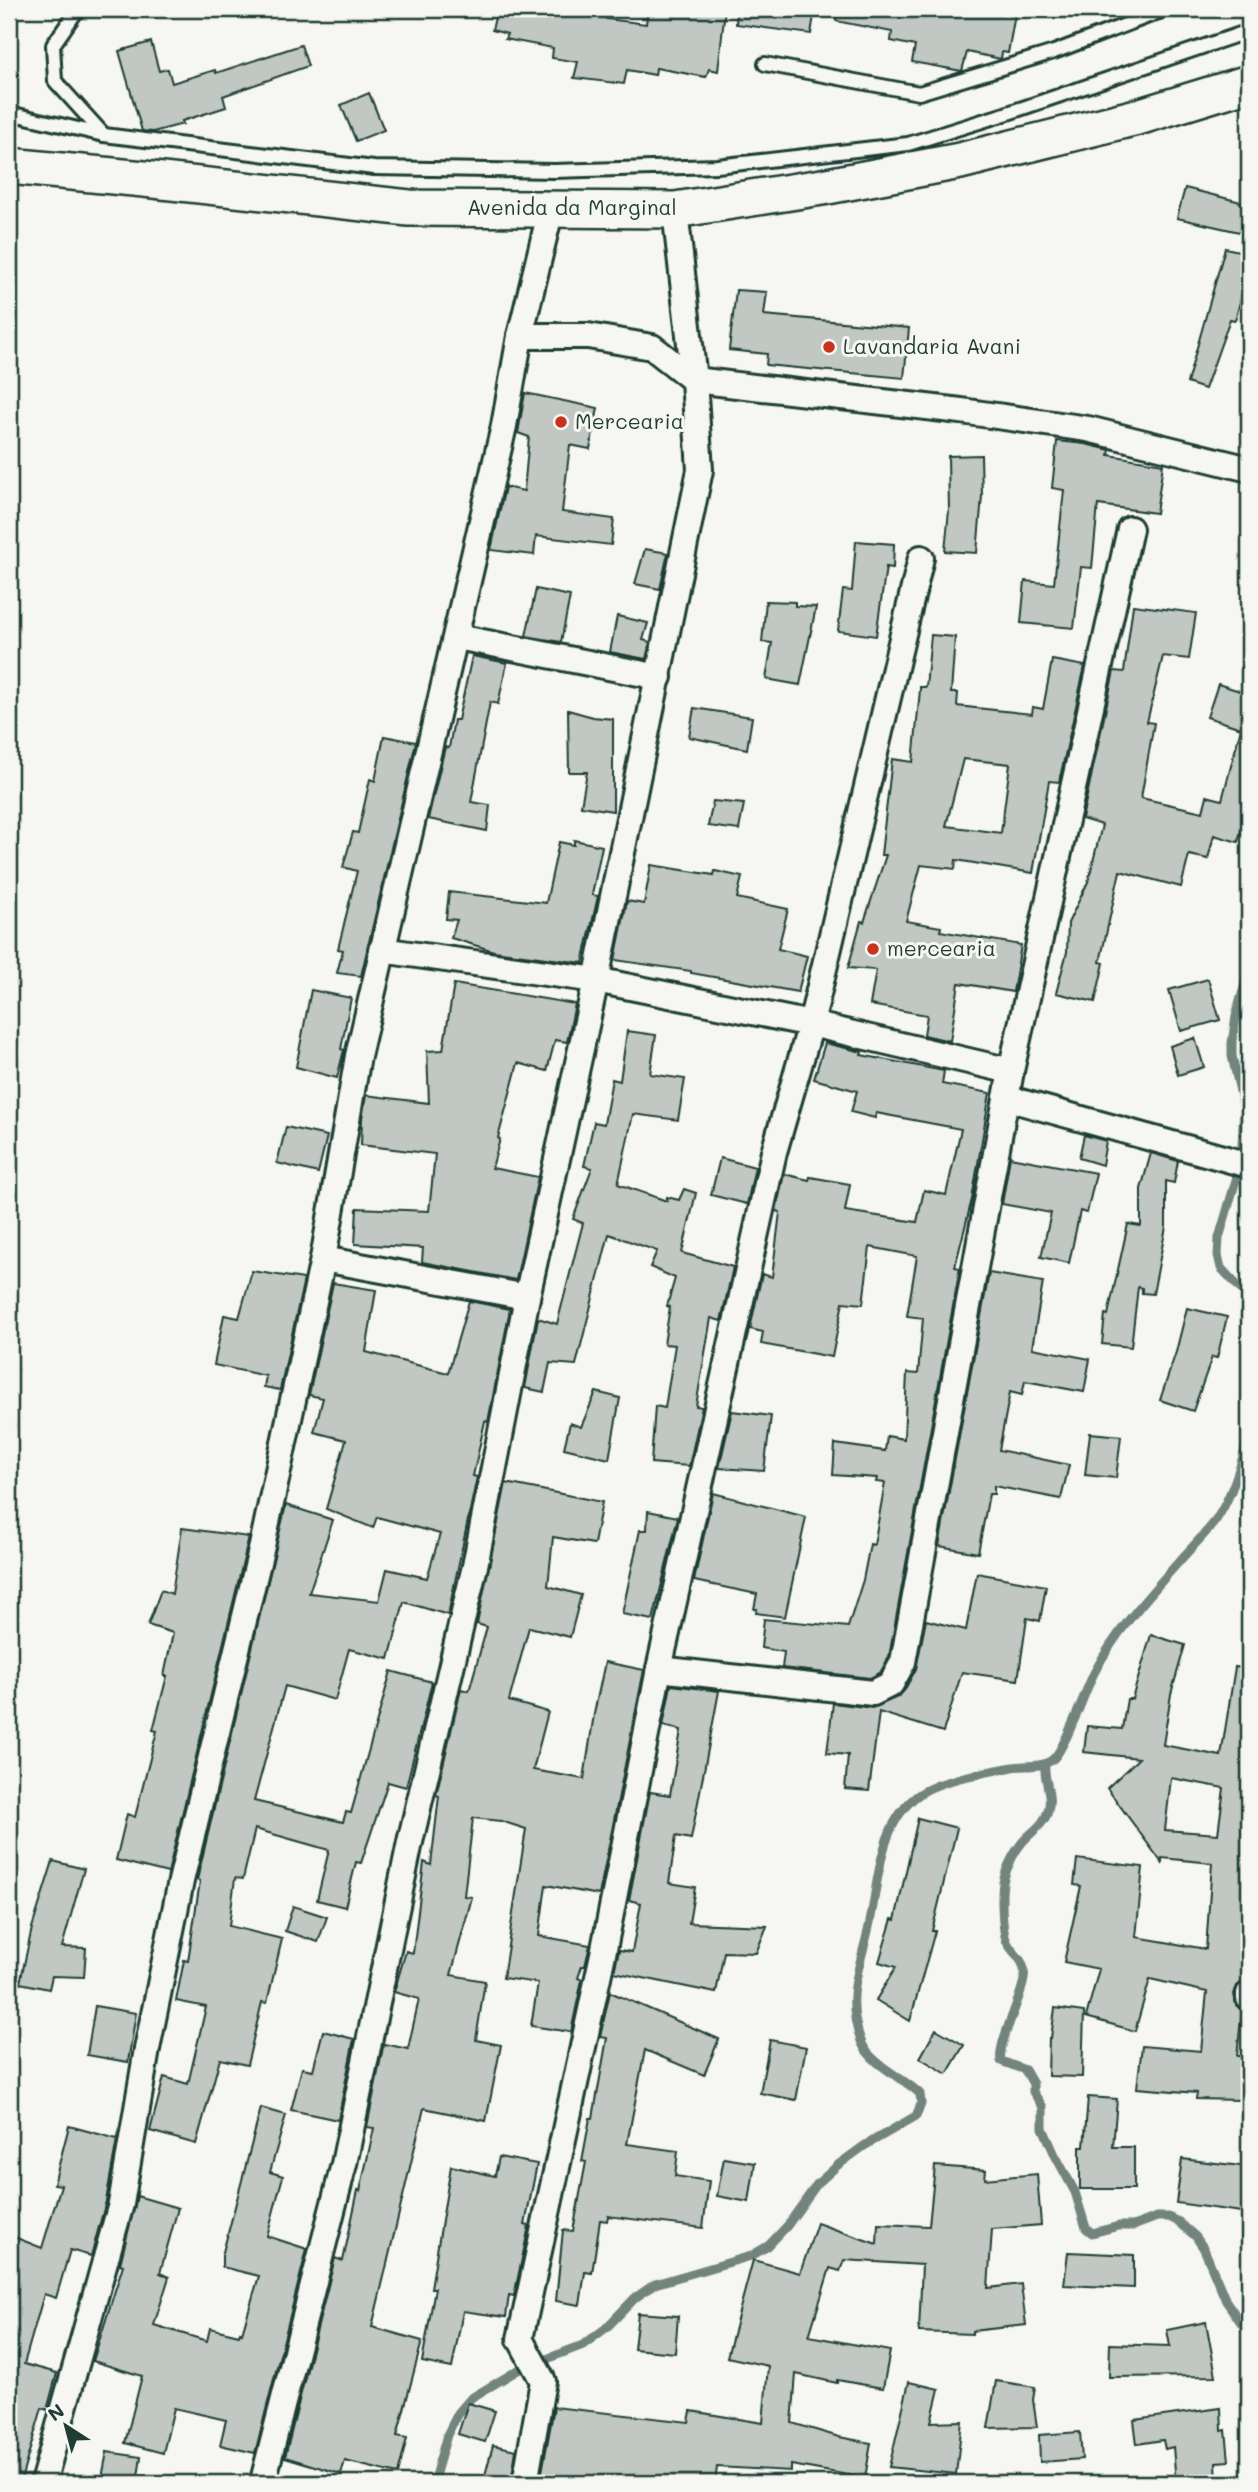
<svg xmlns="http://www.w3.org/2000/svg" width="1258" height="2492" font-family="Mali,sans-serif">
<rect width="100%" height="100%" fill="#f6f6f2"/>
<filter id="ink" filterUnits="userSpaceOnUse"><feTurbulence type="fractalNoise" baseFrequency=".0143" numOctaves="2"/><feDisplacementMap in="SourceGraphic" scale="14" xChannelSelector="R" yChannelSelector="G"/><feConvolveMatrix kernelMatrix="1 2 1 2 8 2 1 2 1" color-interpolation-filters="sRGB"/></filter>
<g filter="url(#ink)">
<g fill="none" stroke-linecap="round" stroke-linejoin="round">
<g stroke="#72847d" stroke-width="9">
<polyline points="1249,972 1237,1010 1232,1043 1232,1056 1244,1109 1241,1163 1219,1238 1218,1255 1221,1268 1249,1298"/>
<path d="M1045,1764C1043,1779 1053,1795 1048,1811C1044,1826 1029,1833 1021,1844C1013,1854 1005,1871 1003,1883C1001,1895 1002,1932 1007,1942C1014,1956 1027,1960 1024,1979C1021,2000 997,2044 1001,2061L1025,2070L1033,2084V2092L1043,2107V2128L1055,2155L1075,2192L1086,2228L1092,2233L1119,2226H1133L1157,2217H1169L1179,2222L1196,2237L1204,2249L1226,2301L1242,2324L1249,2328"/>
<polyline points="1249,2382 1247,2392 1249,2403"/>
<path d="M433,2483L447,2435L458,2413L471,2398L518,2370L583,2345L606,2328L635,2298L655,2284L751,2256L768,2246L787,2226L817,2184L838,2165L864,2146L916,2116L921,2104L920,2094C903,2077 870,2065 861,2041C844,1996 861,1966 870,1922C879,1879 879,1821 921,1793C943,1779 987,1772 1013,1767C1025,1765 1043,1768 1053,1759C1065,1749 1085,1691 1094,1673C1117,1629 1152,1592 1184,1556C1195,1544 1207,1532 1216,1520C1232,1496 1241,1464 1249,1436"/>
</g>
</g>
<g fill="#c1c8c3" stroke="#1f3d34" stroke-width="2" fill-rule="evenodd">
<polygon points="497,9 586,9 607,19 646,24 648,9 725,9 718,71 709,69 706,77 656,68 655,75 627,70 624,84 574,78 578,62 552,58 553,48 505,39 507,34 492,30"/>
<polygon points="737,9 815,9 811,34 736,24"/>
<polygon points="837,9 1016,9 1008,53 1002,52 1001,59 967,52 962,71 912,62 915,46 891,41 892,32 836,21"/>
<polygon points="151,42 159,71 168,69 172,83 215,70 216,73 301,45 308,66 223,96 226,107 182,121 183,124 153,132 142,131 119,51"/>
<polygon points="369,93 384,130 356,141 341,105"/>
<polygon points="1185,188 1249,204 1244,233 1177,218"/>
<polygon points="1225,248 1249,253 1249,270 1235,320 1230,319 1205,389 1187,383"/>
<polygon points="736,290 767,292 764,315 909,328 904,378 766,365 767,354 729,350"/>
<polygon points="525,393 598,408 590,449 570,445 562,512 614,519 611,545 536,536 534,555 491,550 505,487 524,491 529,437 518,433"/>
<polygon points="1057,441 1085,444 1110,450 1109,455 1163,464 1156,513 1098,505 1092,568 1081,567 1074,628 1021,623 1025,581 1054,584 1064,490 1052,488"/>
<polygon points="981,455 982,496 977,553 945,551 949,510 948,456"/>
<polygon points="856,541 894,544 893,568 886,567 876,636 838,631 843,590 852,591"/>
<polygon points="645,549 668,553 660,589 635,584"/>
<polygon points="536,589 570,596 561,642 526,636"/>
<polygon points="766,601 795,602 795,606 816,607 800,685 766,679 772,643 762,642"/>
<polygon points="1133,605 1196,613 1189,659 1163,656 1147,722 1154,723 1141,798 1203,812 1207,796 1222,800 1241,728 1207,717 1218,684 1249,694 1249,715 1245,727 1249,728 1249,801 1238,842 1214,835 1208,859 1189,855 1181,887 1120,871 1100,962 1104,963 1095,1002 1056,993 1067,952 1068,923 1088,882 1102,825 1082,819 1114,671 1124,672"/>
<polygon points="617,616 648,623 643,640 650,642 646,659 610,652"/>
<path d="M931,635L955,637L951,693H958L957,706L1032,714L1033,707L1043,709L1052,660L1085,666L1059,782L1049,781L1033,873L956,860L955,869L921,865L906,921L941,927L940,931L1021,945L1013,992L959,983L950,1041L924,1035L927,1015L870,1005L876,970L848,968L861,921L864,922L886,855H881L892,759L913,762L920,690V687H926ZM963,759L1010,764L1001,833L946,826Z"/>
<polygon points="472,656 507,663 498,704 490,702 471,802 490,805 487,831 428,819 445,747 449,748 454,720 458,720"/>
<polygon points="694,708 752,717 747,749 689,737"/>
<polygon points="568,710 593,717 613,719 613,811 581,806 587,772 569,772"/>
<polygon points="384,736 416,742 361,976 337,973 343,950 338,949 357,871 343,867 353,832 358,833 370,779 375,781"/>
<polygon points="713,801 744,804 739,830 708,826"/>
<polygon points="574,840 602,846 592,895 598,896 583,963 494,951 451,938 457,920 446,919 449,892 546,903 559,842 574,845"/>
<polygon points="651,865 714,875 715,871 742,877 737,898 788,909 778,949 807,956 798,992 691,973 691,971 615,960 627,901 644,904"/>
<polygon points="1208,979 1220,1020 1181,1031 1169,990"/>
<polygon points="454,984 575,1004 567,1042 555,1040 547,1071 518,1063 498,1138 500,1139 492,1168 538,1177 516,1280 422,1262 423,1248 355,1244 357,1208 429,1211 435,1154 361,1145 362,1119 366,1095 429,1103 427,1051 443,1050"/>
<polygon points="311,990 351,998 341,1049 344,1050 337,1078 296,1067"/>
<polygon points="627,1031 656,1035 650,1074 685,1079 678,1120 633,1114 618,1184 667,1201 667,1197 679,1200 684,1189 696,1193 682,1253 733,1267 721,1321 711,1318 696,1406 702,1407 689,1466 651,1463 655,1406 665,1408 675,1345 664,1344 670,1307 667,1306 675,1278 650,1267 657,1251 609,1234 576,1365 550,1363 544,1392 525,1388 538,1318 557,1324 583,1223 573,1219 592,1168 584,1166 594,1122 604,1124 612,1079 620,1081"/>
<polygon points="1195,1038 1204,1067 1178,1075 1170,1046"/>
<polygon points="825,1043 862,1052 861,1055 944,1071 942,1084 990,1093 972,1199 955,1267 960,1268 889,1657 880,1673 870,1678 782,1668 784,1652 761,1648 764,1619 848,1627 863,1580 870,1544 874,1545 885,1483 876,1482 877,1478 833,1475 835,1444 885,1451 887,1436 904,1439 907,1373 918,1374 923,1318 907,1316 917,1256 870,1247 863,1304 843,1302 832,1357 761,1344 763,1332 750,1329 762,1274 772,1277 780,1212 776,1211 784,1174 809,1180 810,1177 850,1184 845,1211 917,1222 924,1190 946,1195 961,1129 876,1113 875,1118 851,1112 857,1091 814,1079"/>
<polygon points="286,1127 327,1136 318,1173 277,1163"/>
<polygon points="1084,1135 1106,1141 1102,1165 1079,1158"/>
<polygon points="1151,1153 1178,1161 1174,1183 1166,1181 1166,1227 1153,1294 1142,1293 1142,1288 1138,1287 1131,1347 1102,1344 1105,1314 1108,1315 1128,1224 1141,1226 1141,1189"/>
<polygon points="1010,1157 1096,1173 1087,1213 1080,1211 1069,1263 1041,1257 1051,1213 1002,1204"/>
<polygon points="720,1158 755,1167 747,1204 711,1195"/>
<polygon points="252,1271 304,1279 280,1390 264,1387 266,1376 214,1365 224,1315 239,1318"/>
<polygon points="989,1273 1043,1282 1032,1348 1090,1359 1084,1392 1025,1381 1022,1395 1010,1392 999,1450 1069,1465 1061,1499 994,1486 994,1494 989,1494 978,1553 939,1546"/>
<polygon points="333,1283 376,1290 366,1352 448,1373 469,1301 510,1309 488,1422 485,1421 473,1476 477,1477 448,1615 404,1602 389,1659 349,1649 335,1700 285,1686 254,1801 343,1822 346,1812 351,1813 391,1671 432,1682 406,1787 388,1782 361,1863 356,1862 345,1907 317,1900 329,1850 255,1829 243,1879 235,1878 229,1926 282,1939 267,2003 262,2002 247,2065 220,2059 196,2144 150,2131 164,2077 188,2084 206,2007 176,2001 184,1960 188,1961 200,1881 197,1880 286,1505 333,1520 309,1593 379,1601 387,1569 427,1578 440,1534 377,1517 373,1528 326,1509 346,1440 314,1432 323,1398 309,1395"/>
<polygon points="1187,1308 1227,1317 1217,1358 1212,1357 1193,1411 1160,1400 1176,1352"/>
<polygon points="596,1392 620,1398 609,1459 564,1448 570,1423 581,1427"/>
<polygon points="732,1411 771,1416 764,1471 719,1468"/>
<polygon points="1090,1433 1121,1436 1116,1478 1085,1475"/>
<polygon points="506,1483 602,1502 594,1544 553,1537 548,1586 581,1595 570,1637 529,1627 509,1701 548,1712 533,1770 584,1779 594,1714 605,1662 644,1670 599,1895 546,1885 539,1936 590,1945 585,1966 582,1966 578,1978 582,1980 571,2032 531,2026 538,1983 503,1978 526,1829 501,1821 473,1818 464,1896 472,1897 451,1975 485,1981 476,2040 501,2045 486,2121 424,2108 372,2327 422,2341 397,2436 407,2438 398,2474 345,2461 341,2474 285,2457 335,2258 343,2261 358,2190 360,2191 374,2128 367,2127 383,2047 385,2044 408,2049 419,1999 394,1992 406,1951 413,1953 424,1862 431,1865 439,1796 436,1795 461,1689 469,1691 487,1627 477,1624"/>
<polygon points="713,1493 806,1517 785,1617 756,1613 757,1609 754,1609 757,1594 694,1581"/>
<polygon points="648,1511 678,1517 653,1620 622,1614 640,1530 647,1530"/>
<polygon points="182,1528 249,1537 168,1873 116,1860 127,1814 135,1817 157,1731 153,1730 167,1676 164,1676 173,1633 148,1625 161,1590 172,1594"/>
<polygon points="977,1573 1046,1586 1040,1621 1027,1618 1018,1680 962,1672 943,1732 879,1712 869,1791 845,1789 848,1755 827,1753 833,1703 872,1708 898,1697 904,1691 916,1669 926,1620 966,1630"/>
<path d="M1151,1635L1185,1645L1171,1694L1163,1745L1221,1756L1235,1667L1249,1669V1899L1245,1950L1249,1951V1960L1247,1980L1237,1986L1234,1994L1236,2005L1242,2011L1237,2056H1243L1241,2100L1196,2099L1197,2093L1137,2088L1142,2046L1201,2051L1207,1992L1150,1979L1135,2031L1086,2017L1099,1969L1064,1962L1081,1886L1074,1885L1077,1859L1143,1867L1136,1937L1206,1949L1212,1863L1162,1858V1863L1107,1788L1139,1758L1084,1752L1087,1726L1122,1729L1127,1699H1132ZM1171,1778L1224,1788L1218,1834L1165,1830Z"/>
<polygon points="671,1685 719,1691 691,1839 676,1836 669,1883 695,1887 689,1923 767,1926 756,1953 724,1952 716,1993 614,1972 619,1950 632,1952 641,1903 629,1900 650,1792 670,1795 681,1730 663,1726"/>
<polygon points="918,1818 957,1828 932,1931 935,1931 910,2021 876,2000 896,1967 879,1962 892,1919 895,1920"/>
<polygon points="53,1861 84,1869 62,1947 86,1948 84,1977 52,1976 49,1989 20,1983 32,1928"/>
<polygon points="293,1906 327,1917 318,1942 285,1931"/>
<polygon points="610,1992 719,2039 704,2075 645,2050 627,2144 678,2151 675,2176 709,2181 703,2228 608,2216 607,2221 600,2220 592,2273 585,2272 580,2305 556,2301 563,2230 573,2231 586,2162 582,2161 590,2118 593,2118 607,2038 600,2037"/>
<polygon points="95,2006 136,2013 128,2062 87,2055"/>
<polygon points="1055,2008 1084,2012 1082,2077 1048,2076 1049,2038 1051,2038"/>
<polygon points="936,2029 964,2045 947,2074 920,2058"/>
<polygon points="323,2031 354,2039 338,2120 291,2110 302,2068 313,2070"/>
<polygon points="770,2040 806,2047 796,2100 760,2093"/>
<polygon points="1088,2097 1117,2099 1113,2147 1134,2147 1134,2189 1080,2189 1080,2147 1084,2147"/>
<polygon points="261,2108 286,2115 270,2172 283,2176 267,2236 307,2249 255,2453 220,2445 226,2420 174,2408 163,2453 125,2443 142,2376 93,2361 123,2265 120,2264 137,2196 178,2208 160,2273 169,2277 154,2325 207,2341 210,2328 239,2335 240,2332 242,2333 259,2276 222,2267 222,2256"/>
<polygon points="69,2126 117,2139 106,2201 91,2256 70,2250 56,2298 44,2294 24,2364 57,2373 47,2410 42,2408 20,2483 9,2483 9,2235 42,2248 61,2185 54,2184"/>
<polygon points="499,2157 537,2164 525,2225 529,2226 514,2296 509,2295 506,2317 463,2311 452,2368 422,2362 435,2288 431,2288 451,2166 495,2176"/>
<polygon points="724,2158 755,2163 749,2202 717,2196"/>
<polygon points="1182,2159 1249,2167 1249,2213 1176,2203"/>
<polygon points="935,2166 986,2170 985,2179 1037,2174 1041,2225 992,2229 988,2288 1021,2284 1026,2325 972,2331 972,2334 919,2332 922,2265 844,2260 840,2271 830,2268 809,2336 890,2351 883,2388 837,2380 837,2383 796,2374 792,2423 839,2437 871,2443 865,2478 791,2465 791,2471 717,2467 715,2483 540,2483 554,2407 689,2422 691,2411 763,2423 768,2366 727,2357 753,2260 800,2273 817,2223 877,2244 878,2224 929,2226"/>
<polygon points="1068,2252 1134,2255 1134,2288 1064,2285"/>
<polygon points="638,2313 678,2316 675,2353 634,2349"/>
<polygon points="1206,2322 1216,2376 1109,2377 1110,2344 1170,2346 1167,2330"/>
<polygon points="996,2381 1035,2387 1033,2400 1037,2427 988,2428"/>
<polygon points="909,2382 939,2389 931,2422 962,2421 956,2474 889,2467"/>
<polygon points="468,2403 495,2411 485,2442 458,2434"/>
<polygon points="1221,2408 1222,2431 1226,2430 1229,2461 1216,2462 1217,2483 1176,2483 1173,2447 1165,2449 1163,2440 1137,2444 1134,2420"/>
<polygon points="1080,2432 1082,2459 1040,2462 1039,2435"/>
<polygon points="493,2445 516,2450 511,2483 483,2483"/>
<polygon points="107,2452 141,2457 137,2483 101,2483"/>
</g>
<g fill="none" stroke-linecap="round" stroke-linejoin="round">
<defs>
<g id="lane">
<polyline points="765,64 919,93 1054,52 1167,9"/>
<polyline points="9,113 104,135 55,81 53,45 78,9"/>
<polyline points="104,135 374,168 554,171 717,166 908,144 1005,114 1249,31"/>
</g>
<g id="street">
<polyline points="551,209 520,336 588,336 652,347 694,380 961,411 1088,429 1249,469"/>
<polyline points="457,634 462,638 659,677"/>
<polyline points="381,950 596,980 811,1024 1011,1071"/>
<polyline points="1006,1098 1241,1163 1249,1162"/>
<polyline points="323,1259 527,1297"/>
<polyline points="659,1669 873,1693 891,1684 903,1662 1011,1071 1130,529"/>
<polyline points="1249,1998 1249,1994"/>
<polyline points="263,2481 344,2164 410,1842 475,1566 527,1297 596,980 700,470 694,380 675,210"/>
<polyline points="43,2483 121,2204 147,2049 181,1881 262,1546 323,1259 358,1056 504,426 520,336"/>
<polyline points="525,2483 543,2381 520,2339 603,1954 659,1669 774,1152 811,1024 921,558"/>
</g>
<polyline id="secondary" points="9,166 144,179 409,208 675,210 822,187 960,161 1141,116 1249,83"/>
</defs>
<use href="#lane" stroke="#1f3d34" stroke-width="18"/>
<use href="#street" stroke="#1f3d34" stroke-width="30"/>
<use href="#secondary" stroke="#1f3d34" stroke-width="40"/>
<use href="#lane" stroke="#f6f6f2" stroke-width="12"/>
<use href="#street" stroke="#f6f6f2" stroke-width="24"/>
<use href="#secondary" stroke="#f6f6f2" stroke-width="35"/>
</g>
</g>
<g fill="#c8321e" stroke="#f6f6f2" stroke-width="2.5">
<circle cx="829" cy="347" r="7"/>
<circle cx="561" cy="422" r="7"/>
<circle cx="873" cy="949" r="7"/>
</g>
<g text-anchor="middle" stroke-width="6" stroke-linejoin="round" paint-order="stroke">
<g font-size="21" fill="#1f3d34" stroke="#f6f6f2">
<text x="572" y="215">Avenida da Marginal</text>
</g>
<g font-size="21" fill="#1f3d34" stroke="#f6f6f2" text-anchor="start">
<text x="843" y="354">Lavandaria Avani</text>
<text x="575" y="429">Mercearia</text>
<text x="887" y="956">mercearia</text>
</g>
</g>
<rect width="1258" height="2492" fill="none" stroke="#f6f6f2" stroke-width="35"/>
<rect x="18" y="18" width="1223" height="2457" fill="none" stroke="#1f3d34" stroke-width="2.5" filter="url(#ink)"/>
<g transform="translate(66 2426) rotate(324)" stroke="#f6f6f2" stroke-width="5" paint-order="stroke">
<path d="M0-5L12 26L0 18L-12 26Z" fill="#1f3d34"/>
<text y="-10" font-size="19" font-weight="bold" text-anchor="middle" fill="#1f3d34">N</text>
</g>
</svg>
